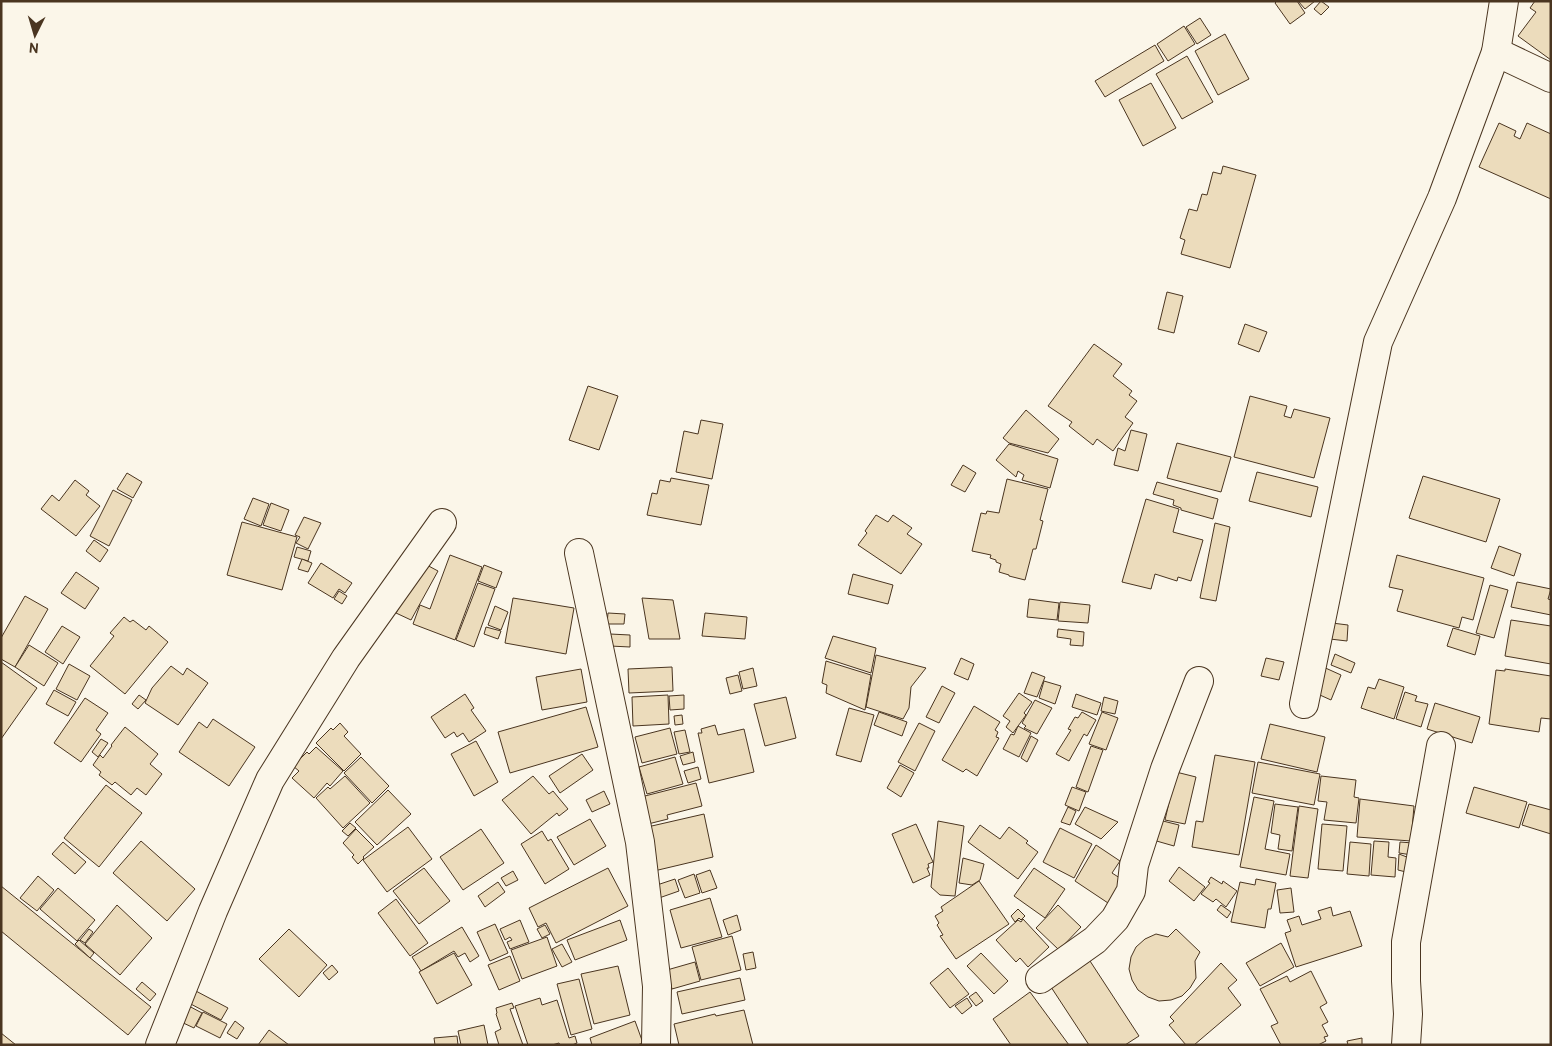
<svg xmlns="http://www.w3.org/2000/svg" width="1552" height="1046" font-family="Overpass,sans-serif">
<rect width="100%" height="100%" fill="#fbf6e9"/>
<g fill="#ecdcbc" stroke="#4a3520">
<polygon points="1277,1 1297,1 1305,13 1290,24 1275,3"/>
<polygon points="1298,1 1315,1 1305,9"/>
<polygon points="1321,1 1329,7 1321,15 1314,9"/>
<polygon points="1535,1 1551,1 1551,60 1518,36 1536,12 1530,8"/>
<polygon points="1200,18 1211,35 1197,44 1186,27"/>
<polygon points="1184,26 1195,44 1168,61 1157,44"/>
<polygon points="1225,34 1249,79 1218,95 1195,51"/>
<polygon points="1155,45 1164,61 1105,97 1095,81"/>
<polygon points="1187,56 1213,102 1182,119 1156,74"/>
<polygon points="1151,83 1176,128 1143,146 1119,100"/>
<polygon points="1499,123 1516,131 1514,136 1520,139 1527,123 1551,134 1551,199 1479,167"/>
<polygon points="1223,166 1256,175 1230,268 1181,254 1185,240 1180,238 1189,209 1197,211 1202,194 1207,195 1213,172 1221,174"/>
<polygon points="1167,292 1183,296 1174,333 1158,329"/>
<polygon points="1245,324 1267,332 1259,352 1238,344"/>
<polygon points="1094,344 1122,364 1113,376 1132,391 1129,395 1137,401 1125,417 1133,423 1113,451 1097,439 1093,445 1069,426 1072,422 1048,406"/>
<polygon points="588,386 618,396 599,450 569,440"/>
<polygon points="1250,396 1287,406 1284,416 1291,418 1294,409 1330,418 1314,478 1234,457"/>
<polygon points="1026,410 1059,439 1048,453 1009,443 1003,438"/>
<polygon points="701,420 723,424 712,479 676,472 684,431 698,434"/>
<polygon points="1131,430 1147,434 1138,471 1114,465 1118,448 1125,451"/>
<polygon points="1177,443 1231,457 1221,492 1167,478"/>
<polygon points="1009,444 1058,459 1050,488 1022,480 1024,475 1018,471 1016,477 996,460"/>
<polygon points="963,465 976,473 965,492 951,485"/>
<polygon points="1257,472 1318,487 1311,517 1249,501"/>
<polygon points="127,473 142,482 133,498 117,489"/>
<polygon points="1423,476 1500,499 1486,542 1409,518"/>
<polygon points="671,478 709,485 701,525 647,515 652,493 657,494 660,480 670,482"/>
<polygon points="1007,479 1048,489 1040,520 1043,521 1036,549 1033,549 1025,580 1009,576 1009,575 999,572 1001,564 996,562 996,560 990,558 991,555 972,551 981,513 986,514 987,511 999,513"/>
<polygon points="75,480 89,491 86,495 100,506 76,536 41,509 52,495 59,501"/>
<polygon points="1157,482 1218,499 1213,519 1181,510 1181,508 1173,505 1174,500 1153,494"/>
<polygon points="113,490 132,500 109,546 90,536"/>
<polygon points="253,498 269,504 261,526 244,519"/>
<polygon points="1146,499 1179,509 1173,532 1203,540 1191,581 1178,577 1177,581 1155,574 1151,589 1122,582"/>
<polygon points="271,503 289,510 281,531 263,525"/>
<polygon points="876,515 888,522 893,515 912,528 907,534 922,544 901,574 858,545 867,533 865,531"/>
<polygon points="304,517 321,523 308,549 296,543 300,537 295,535"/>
<polygon points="242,522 297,537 282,590 227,575"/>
<polygon points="1215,523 1230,527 1216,601 1200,598"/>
<polygon points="94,540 108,550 100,562 86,551"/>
<polygon points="1499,546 1521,554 1514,576 1491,568"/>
<polygon points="297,547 311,551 308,561 294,557"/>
<polygon points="450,555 482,567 455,640 413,624 420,605 430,609"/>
<polygon points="1397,555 1484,578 1473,620 1462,617 1459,628 1397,611 1403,590 1389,587"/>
<polygon points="302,559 312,563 308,572 298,569"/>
<polygon points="321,563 352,583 345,593 339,589 333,598 308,583"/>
<polygon points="423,563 438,571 411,620 396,613"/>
<polygon points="484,565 502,572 496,588 478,581"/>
<polygon points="76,572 99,588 85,609 61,593"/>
<polygon points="853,574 893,585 888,604 848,594"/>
<polygon points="1517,582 1551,589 1548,599 1551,600 1551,615 1511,607"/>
<polygon points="478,583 495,589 474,647 456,640"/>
<polygon points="1490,585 1508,590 1494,638 1476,633"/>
<polygon points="339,591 347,596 342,604 334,599"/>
<polygon points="25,596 48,609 15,667 1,659 1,638"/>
<polygon points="513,598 574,608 566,654 505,643"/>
<polygon points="642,598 673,600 680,639 649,639"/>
<polygon points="1029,599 1059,603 1057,620 1027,617"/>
<polygon points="1060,602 1090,605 1088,623 1058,621"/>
<polygon points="495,606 508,612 501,630 488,625"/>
<polygon points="608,613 625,614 624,624 607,624"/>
<polygon points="705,613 747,617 745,639 702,636"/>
<polygon points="124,617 130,622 133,620 146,630 149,626 168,642 125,694 90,666 114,636 110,633"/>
<polygon points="1511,620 1551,626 1551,664 1505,656"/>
<polygon points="1332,623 1348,625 1347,641 1330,639"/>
<polygon points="62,626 80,637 63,664 45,652"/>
<polygon points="486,627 501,631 498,639 484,634"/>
<polygon points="1453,628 1480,636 1475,655 1447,646"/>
<polygon points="1058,629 1084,632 1083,646 1070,645 1071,639 1057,637"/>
<polygon points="610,634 630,635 630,647 610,646"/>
<polygon points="833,636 876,648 871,673 825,658"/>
<polygon points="29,645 58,663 44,686 15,667"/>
<polygon points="1335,654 1355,663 1351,673 1331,665"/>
<polygon points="876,655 926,668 911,687 909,708 903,719 866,707"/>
<polygon points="961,658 974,664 968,680 954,674"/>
<polygon points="1266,658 1284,662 1279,680 1261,676"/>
<polygon points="826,661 871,675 865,710 826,693 827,685 822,683"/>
<polygon points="1,662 37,688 1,739"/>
<polygon points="69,664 90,676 77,700 56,689"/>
<polygon points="171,666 183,675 187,668 208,683 178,725 145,703 152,688"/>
<polygon points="1321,666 1341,675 1331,700 1311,691"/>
<polygon points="672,667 673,691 629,693 628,669"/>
<polygon points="753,668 757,686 743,689 739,672"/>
<polygon points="581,669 587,702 542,710 536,677"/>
<polygon points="1505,669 1551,676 1551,719 1541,718 1539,732 1489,724 1496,670 1505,671"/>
<polygon points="1032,672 1045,677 1037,697 1024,693"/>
<polygon points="738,675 742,691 730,694 726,678"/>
<polygon points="1379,679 1404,687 1394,719 1361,708 1368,687 1375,689"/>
<polygon points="1044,681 1061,686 1055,704 1039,698"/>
<polygon points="942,686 955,693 939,723 926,717"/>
<polygon points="54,690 76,702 68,716 46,704"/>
<polygon points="1405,692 1417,696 1415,701 1428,704 1421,727 1396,719"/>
<polygon points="1019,693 1032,702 1024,713 1026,715 1013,733 1006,727 1010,721 1003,716"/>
<polygon points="465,694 474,708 471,710 486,731 469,742 463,733 457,737 454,732 445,738 431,717"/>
<polygon points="1076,694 1101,703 1097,715 1072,707"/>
<polygon points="139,695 146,700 138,709 132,704"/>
<polygon points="668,695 669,724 633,726 632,697"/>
<polygon points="684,695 684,709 670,710 669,696"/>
<polygon points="786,697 796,738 765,746 754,704"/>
<polygon points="1104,697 1118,701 1115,714 1101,711"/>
<polygon points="85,698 108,713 96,730 101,734 81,762 54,743"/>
<polygon points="1035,700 1052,708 1037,734 1024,728 1026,726 1022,723"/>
<polygon points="1435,703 1480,717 1472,743 1427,729"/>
<polygon points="974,706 1000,722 995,730 998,732 996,737 999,738 977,776 966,769 963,772 942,760"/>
<polygon points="586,707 598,747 510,773 498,732"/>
<polygon points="849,708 874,715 861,762 836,755"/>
<polygon points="879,712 907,722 902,736 874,725"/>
<polygon points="1082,712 1096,720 1087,736 1084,734 1069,761 1056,754 1071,730 1068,729 1075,717 1078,718"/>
<polygon points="1102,712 1118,718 1106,750 1089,744"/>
<polygon points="682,715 683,724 675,725 674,716"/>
<polygon points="213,719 255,747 229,786 179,752 199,722 207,728"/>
<polygon points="340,723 348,732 344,736 361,754 344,771 316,743 331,728 333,730"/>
<polygon points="919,723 935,731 915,771 898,762"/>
<polygon points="1270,724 1325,737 1317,772 1261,759"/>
<polygon points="715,725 718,735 744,729 754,772 709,783 698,733 702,733 701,729"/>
<polygon points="1018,726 1031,733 1019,757 1003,749 1011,734 1014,735"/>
<polygon points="125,727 158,754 150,764 162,774 146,795 137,788 131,795 115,782 112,785 99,775 101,772 93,765 100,755 103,758 112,746 111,745"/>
<polygon points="670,728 677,754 642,763 635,737"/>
<polygon points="685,730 690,752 679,754 674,732"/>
<polygon points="1031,736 1038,740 1027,762 1021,758"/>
<polygon points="101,739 108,743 98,757 92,752"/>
<polygon points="476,741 498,782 474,796 451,754"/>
<polygon points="1091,746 1103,750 1088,792 1076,787"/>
<polygon points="316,747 343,771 330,786 327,783 314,798 292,778 299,771 293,766 307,752 309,754"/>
<polygon points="693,752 695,762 683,765 680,756"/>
<polygon points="582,754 593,770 560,793 549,776"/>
<polygon points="1215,755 1255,762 1239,855 1192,847 1196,821 1203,822"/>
<polygon points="361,757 389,786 372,803 344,773"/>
<polygon points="675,757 683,784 647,794 639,767"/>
<polygon points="1258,762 1320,774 1314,805 1252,793"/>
<polygon points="900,765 914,773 901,797 887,788"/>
<polygon points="698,767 701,779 688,783 684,771"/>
<polygon points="1176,772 1196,777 1185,824 1165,820"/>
<polygon points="345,776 370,803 343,828 316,798 328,787 330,789"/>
<polygon points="533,776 549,794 553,791 568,809 559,816 557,813 531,834 502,800"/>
<polygon points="1321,776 1356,780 1354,797 1359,798 1356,823 1324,820 1327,802 1318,801"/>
<polygon points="696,783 702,806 667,815 668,819 644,825 637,798"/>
<polygon points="106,785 142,813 99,867 64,838"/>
<polygon points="1072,787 1086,792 1079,811 1065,805"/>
<polygon points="1474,787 1527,802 1519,828 1466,813"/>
<polygon points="388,790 411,814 377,845 355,822"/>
<polygon points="604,791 610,804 592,812 586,800"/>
<polygon points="1254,797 1274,801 1265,849 1290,854 1286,875 1240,867"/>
<polygon points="1360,799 1414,806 1411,841 1357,837"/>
<polygon points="1275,804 1298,807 1292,851 1278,849 1280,835 1271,833"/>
<polygon points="1529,804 1551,810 1551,834 1522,825"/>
<polygon points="1299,806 1318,809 1308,878 1290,876"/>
<polygon points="1068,807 1076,811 1070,825 1061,822"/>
<polygon points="1085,807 1118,822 1101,839 1075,824"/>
<polygon points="704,814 713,857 654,871 643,828"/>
<polygon points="590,819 606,846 574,865 557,837"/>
<polygon points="1159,820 1179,825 1174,846 1153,840"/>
<polygon points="938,821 964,826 955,896 940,895 931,887"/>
<polygon points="350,823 356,828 348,836 342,831"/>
<polygon points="916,824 933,862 928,864 929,868 927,868 930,875 913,883 892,834"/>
<polygon points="1322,824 1347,826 1343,871 1318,869"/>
<polygon points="980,825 1000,839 1009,827 1028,841 1026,843 1038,852 1018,879 968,842"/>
<polygon points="408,827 432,859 387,892 363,860"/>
<polygon points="1060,828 1092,844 1074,878 1043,862"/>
<polygon points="356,829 374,847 363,857 364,858 358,864 352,857 354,855 343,843"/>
<polygon points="481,829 504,863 463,890 440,857"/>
<polygon points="542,831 548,841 551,839 569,869 545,884 521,844"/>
<polygon points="141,841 195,889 167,921 113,873"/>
<polygon points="1374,841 1389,842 1388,857 1396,858 1395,877 1371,875"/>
<polygon points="63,842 86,862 75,874 52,854"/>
<polygon points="1350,842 1371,844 1369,876 1347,874"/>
<polygon points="1400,842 1413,843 1412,855 1399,853"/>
<polygon points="1096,845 1120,861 1112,873 1123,880 1111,905 1075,881"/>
<polygon points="1399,854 1412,859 1410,873 1398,870"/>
<polygon points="963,858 984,864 980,880 972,885 959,883"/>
<polygon points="1179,867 1205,887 1194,901 1169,881"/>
<polygon points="424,868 450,901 419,924 393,891"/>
<polygon points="608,868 628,906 556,943 546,923 538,927 529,908"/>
<polygon points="1034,868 1065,889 1045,918 1014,896"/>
<polygon points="710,870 717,888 702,893 696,875"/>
<polygon points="513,871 518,880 506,886 501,878"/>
<polygon points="694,874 700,893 685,898 678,880"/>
<polygon points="38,876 54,890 37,911 20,898"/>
<polygon points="1211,877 1222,884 1223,881 1237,891 1226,907 1216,899 1213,902 1201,894 1210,883 1208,882"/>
<polygon points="675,879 679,891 659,898 654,886"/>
<polygon points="1256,879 1276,883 1271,909 1268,909 1265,928 1231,922 1240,882 1255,885"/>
<polygon points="979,881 1009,924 956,959 940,936 943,935 937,925 939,923 935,916 943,911 941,907"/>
<polygon points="498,882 505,892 485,907 478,896"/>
<polygon points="1,886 151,1007 128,1035 1,931"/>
<polygon points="58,888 95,920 77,941 40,909"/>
<polygon points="1291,888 1294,912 1280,913 1277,890"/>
<polygon points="710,898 722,937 681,948 670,910"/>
<polygon points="396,899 428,943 410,956 378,913"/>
<polygon points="117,905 152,938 120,975 85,944"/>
<polygon points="1058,905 1081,927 1059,950 1036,928"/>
<polygon points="1221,905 1231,912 1227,918 1217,910"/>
<polygon points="1331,907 1333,916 1350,911 1362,946 1296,967 1285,933 1291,931 1287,920 1299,916 1302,925 1321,919 1318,911"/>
<polygon points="1018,909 1025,916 1021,920 1019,918 1015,922 1011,916"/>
<polygon points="737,915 741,930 728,935 723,920"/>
<polygon points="1023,919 1049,947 1028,967 1020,958 1016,962 996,940 1018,920 1021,922"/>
<polygon points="520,920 529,942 510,949 507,942 512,940 510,937 505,940 500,929"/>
<polygon points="620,920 627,940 575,960 567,940"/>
<polygon points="495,924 508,953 490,961 477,932"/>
<polygon points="545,925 550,934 542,938 537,929"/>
<polygon points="462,927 479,956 470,962 465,953 458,957 454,951 421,971 412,957"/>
<polygon points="89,929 93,932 85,943 80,940"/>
<polygon points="289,929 327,965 299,997 259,959"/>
<polygon points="1176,929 1200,952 1195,961 1196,978 1190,988 1182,996 1171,1000 1159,1001 1148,997 1138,990 1132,980 1129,969 1131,957 1136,947 1145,939 1156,934 1168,937"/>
<polygon points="732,936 741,970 701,980 692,947"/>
<polygon points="547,937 557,966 522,979 511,950"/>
<polygon points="79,940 94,953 90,958 75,944"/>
<polygon points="1281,943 1294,967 1260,986 1246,963"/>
<polygon points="562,944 572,962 562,967 552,949"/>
<polygon points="753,952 756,968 746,970 743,954"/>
<polygon points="454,953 472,985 437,1004 419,972"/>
<polygon points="981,953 1008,981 994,994 967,966"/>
<polygon points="510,956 520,981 499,990 488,965"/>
<polygon points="1090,961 1139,1036 1125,1045 1089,1045 1051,987"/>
<polygon points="695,962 700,981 672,989 667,970"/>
<polygon points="1221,963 1237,980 1228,988 1241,1005 1194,1045 1186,1045 1169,1025 1174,1021 1170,1017"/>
<polygon points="332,965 338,972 329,980 323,973"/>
<polygon points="618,966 630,1015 594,1024 581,974"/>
<polygon points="948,968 969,994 950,1008 930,983"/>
<polygon points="1311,971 1327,1003 1320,1007 1328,1022 1322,1025 1328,1036 1324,1037 1326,1041 1318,1045 1281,1045 1271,1026 1278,1023 1260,989 1287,976 1290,982"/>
<polygon points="740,978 745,1000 682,1014 677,992"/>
<polygon points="579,979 592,1029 571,1035 557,984"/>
<polygon points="142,982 156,994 150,1001 136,989"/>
<polygon points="194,990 228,1008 221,1020 187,1002"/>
<polygon points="976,992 983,1001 976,1006 969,997"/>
<polygon points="1030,992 1069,1045 1011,1045 993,1019"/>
<polygon points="540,998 542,1005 557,1000 569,1038 575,1036 577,1043 572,1045 560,1045 559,1043 552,1045 528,1045 515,1006"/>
<polygon points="967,998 972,1006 962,1014 955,1006"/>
<polygon points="512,1003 514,1008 510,1009 523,1045 499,1045 495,1032 501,1029 496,1014 497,1013 496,1008"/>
<polygon points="187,1005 202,1013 194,1028 179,1021"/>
<polygon points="744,1010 753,1045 679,1045 674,1024 715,1014 716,1016"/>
<polygon points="203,1012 227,1024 220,1038 196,1026"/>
<polygon points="235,1021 244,1028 237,1039 227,1033"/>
<polygon points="635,1021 643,1043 637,1045 592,1045 590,1038"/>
<polygon points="484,1025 488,1045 461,1045 458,1031"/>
<polygon points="269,1030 289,1045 258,1045"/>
<polygon points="1,1033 16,1045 1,1045"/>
<polygon points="457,1036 458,1045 435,1045 434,1038"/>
<polygon points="1362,1038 1362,1045 1348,1045 1347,1041"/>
</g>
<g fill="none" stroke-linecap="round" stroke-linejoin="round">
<defs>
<g id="minor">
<polyline points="1496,52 1551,78"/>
<polyline points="579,553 640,842 657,986 656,1045"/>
<polyline points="1304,704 1378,342 1442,198 1496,52 1504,1"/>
<polyline points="1040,979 1095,940 1115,919 1131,891 1134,865 1165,769 1199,681"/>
<polyline points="160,1045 213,911 270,780 346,658 442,523"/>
<polyline points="1406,1045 1408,1014 1406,981 1406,942 1441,746"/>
</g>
</defs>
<use href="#minor" stroke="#4a3520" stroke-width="30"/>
<use href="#minor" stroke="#fbf6e9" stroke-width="28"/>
</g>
<rect width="1552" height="1046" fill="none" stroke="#4a3520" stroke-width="5"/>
<g transform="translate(35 35) rotate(185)" stroke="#fbf6e9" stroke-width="4" paint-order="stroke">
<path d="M0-4L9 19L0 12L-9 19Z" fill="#4a3520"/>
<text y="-8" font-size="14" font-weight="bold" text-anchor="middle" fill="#4a3520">N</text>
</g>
</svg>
